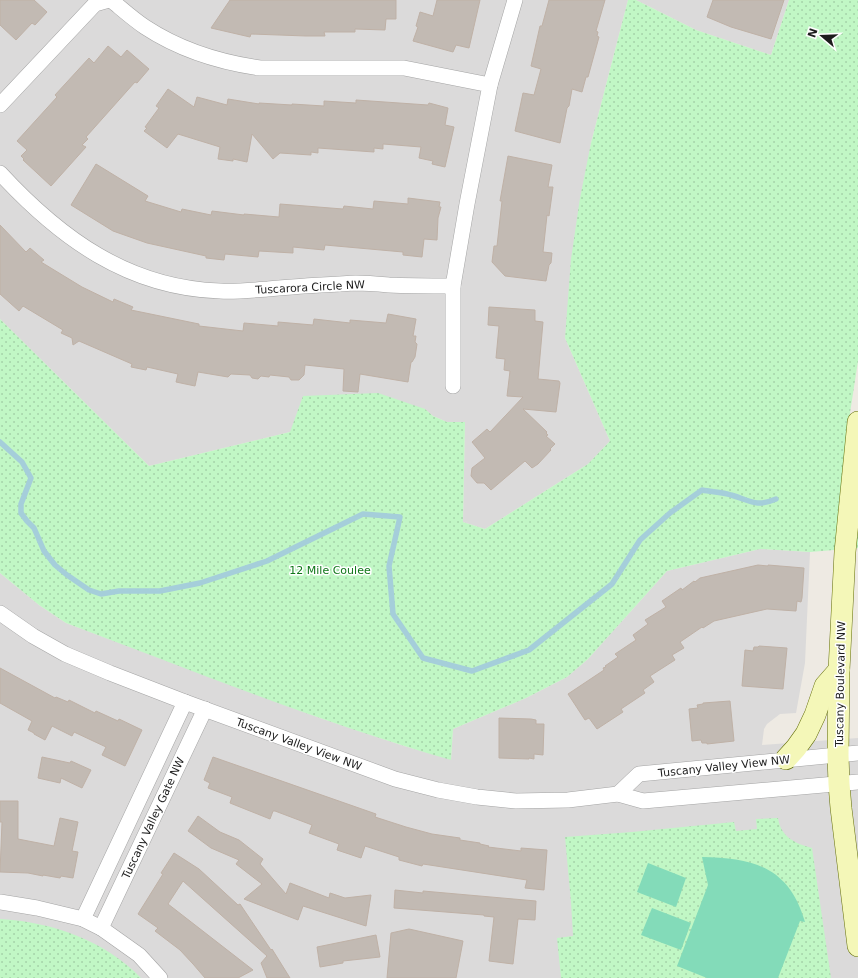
<svg xmlns="http://www.w3.org/2000/svg" width="858" height="978" font-family="'DejaVu Sans',sans-serif">
<defs>
<pattern id="park-dots" width="8" height="8" patternUnits="userSpaceOnUse"><rect width="8" height="8" fill="#c1f7c5"/><path d="M2 2h.1M6 6h.1" fill="none" stroke="#a5d3a9" stroke-width="1.8" stroke-linecap="round"/></pattern>
</defs>
<rect width="100%" height="100%" fill="#eeeae3"/>
<g fill="#dbdada">
<polygon points="0,0 628,0 591,143 565,338 610,441 588,464 485,529 463,522 465,422 447,422 433,416 425,409 290,432 149,466 0,319"/>
<polygon points="636,0 789,0 771,55 696,30"/>
<polygon points="760,549 810,552 805,663 796,713 780,714 767,724 764,729 762,745 858,738 858,978 0,978 0,573 39,605 66,623 320,718 404,746 451,759 453,729 526,698 567,677 588,659 667,571"/>
</g>
<g fill="url(#park-dots)">
<path d="M628,0H636L696,30L771,55L789,0H858V361L848,426L858,424V548L810,552L760,549L667,571L588,659L567,677L526,698L453,729L451,760C320,722 193,671 66,623L39,605L0,573V319L149,466L290,432L303,396L378,393L425,409L433,416L447,422H465L463,522L485,529L588,464L610,441L565,338L571,259L580,198L591,143Z"/>
<path d="M778,818C781,837 794,843 812,848L831,978H561L557,938L573,936L571,902L565,837L632,832L734,822L736,831L757,829L756,819Z"/>
<path d="M0,919C52,922 104,940 141,978H0Z"/>
</g>
<g fill="#83dbb9">
<path d="M702,857C754,858 789,867 805,922L800,921L778,978H707L677,966L708,885Z"/>
<polygon points="648,863 686,878 676,907 637,892"/>
<polygon points="652,908 691,923 681,950 641,935"/>
</g>
<g fill="none" stroke-linecap="round" stroke-linejoin="round">
<path stroke="#a5ceda" stroke-width="5.5" d="M0,442L22,462L31,478L21,504V513L27,521L34,528L44,551L55,565L67,575L89,590L101,594L119,591H160L200,583L267,561L363,514L400,517L389,566L393,614L423,658L472,671L529,650L612,584L640,540L670,513L702,490C712,492 722,492 731,495C750,500 755,508 776,499"/>
</g>
<g fill="#c2bab3" stroke="#bfb1a6">
<polygon points="0,0 34,0 47,12 35,25 32,23 16,40 0,25"/>
<polygon points="230,0 396,0 396,19 386,19 385,30 355,29 355,32 324,32 325,36 306,36 251,34 250,37 211,28"/>
<polygon points="437,0 480,0 469,48 456,45 453,52 413,41 418,27 416,26 420,12 433,16"/>
<polygon points="549,0 605,0 596,31 598,32 597,36 599,37 588,77 586,77 582,92 572,89 569,106 567,108 560,143 515,131 523,93 534,95 541,69 531,66 540,26 542,26"/>
<polygon points="713,0 784,0 771,39 731,27 707,17"/>
<polygon points="108,46 121,57 127,50 149,69 137,83 135,82 86,137 88,139 82,145 86,147 51,186 23,160 24,159 21,156 27,150 17,141 57,97 55,95 89,58 94,63"/>
<polygon points="168,89 194,107 197,97 227,105 228,99 259,104 259,103 292,105 292,104 324,106 324,101 356,103 356,100 428,105 429,103 448,108 445,125 454,127 445,167 432,164 433,161 419,158 421,147 383,144 383,149 374,148 374,152 318,148 318,153 311,152 311,155 280,153 273,159 252,134 247,162 233,159 233,161 218,159 220,147 178,134 167,148 144,131 147,128 145,127 159,108 156,106"/>
<polygon points="508,156 552,165 548,187 553,187 549,216 547,215 543,252 552,253 551,263 549,265 546,281 505,276 492,262 494,246 497,246 502,201 500,201"/>
<polygon points="96,164 148,196 145,201 181,212 182,209 211,215 212,211 244,215 244,214 279,217 280,204 343,209 344,206 373,209 374,201 408,204 408,198 440,202 439,207 441,207 438,218 437,240 424,239 422,257 403,255 403,252 325,245 324,250 293,247 293,253 259,251 258,257 225,254 224,260 206,258 206,256 147,243 113,231 71,205"/>
<polygon points="0,225 26,252 30,248 44,260 41,262 82,287 113,302 114,299 133,307 131,310 199,324 199,326 243,331 244,323 278,326 278,322 313,325 314,319 350,323 350,320 386,323 388,314 416,319 413,336 416,336 415,342 417,344 415,357 412,362 411,362 408,382 360,374 358,392 343,391 344,369 305,365 304,375 299,380 291,380 289,377 270,375 269,377 261,376 258,379 252,378 250,375 231,374 228,377 198,372 195,386 176,382 178,374 147,367 146,370 131,367 132,364 79,341 73,345 72,338 61,333 63,330 23,306 19,311 0,294"/>
<polygon points="489,307 535,310 535,321 543,322 538,379 559,381 560,383 556,412 523,409 547,432 546,433 548,435 546,436 555,444 550,449 551,450 538,464 532,468 525,461 491,490 484,483 477,483 471,476 472,468 485,458 472,442 487,429 490,432 523,397 507,396 510,371 504,370 505,359 496,358 499,326 488,325"/>
<polygon points="758,565 768,566 768,565 804,568 802,598 801,602 797,601 796,611 767,609 714,621 703,628 702,627 680,642 684,648 672,655 675,660 650,676 654,682 643,690 645,693 621,709 623,712 597,729 589,718 585,720 568,694 604,670 603,668 606,667 605,666 618,657 615,654 636,640 633,635 648,624 645,620 666,607 662,601 681,588 682,590 694,581 695,582 700,578"/>
<polygon points="759,646 787,648 783,689 742,686 745,650 753,651 754,647 758,647"/>
<polygon points="0,668 55,698 56,697 68,702 69,700 95,713 96,711 118,721 119,719 142,730 125,766 102,755 106,747 74,732 72,736 52,726 45,740 34,734 34,733 28,730 32,721 0,703"/>
<polygon points="730,701 734,741 707,744 707,743 702,743 701,740 692,741 689,709 698,708 697,705 703,704 703,703"/>
<polygon points="499,718 531,719 536,720 536,724 544,724 543,755 534,754 534,759 529,758 529,759 499,758"/>
<polygon points="42,757 70,763 71,761 91,770 82,788 61,778 60,783 38,778"/>
<polygon points="213,757 376,814 375,817 406,827 432,834 460,838 460,840 480,843 480,844 489,846 488,847 521,851 521,848 547,850 544,890 525,888 527,880 423,864 422,866 399,860 399,857 365,846 361,858 337,850 339,844 309,833 312,825 275,811 273,811 270,819 230,803 232,797 208,788 210,783 204,780"/>
<polygon points="0,801 18,801 18,839 54,846 60,818 78,822 72,851 78,852 73,878 61,876 60,878 43,875 43,876 28,873 0,872 2,822 0,822"/>
<polygon points="198,816 220,832 239,840 263,859 260,864 286,894 290,883 329,898 330,893 345,898 371,895 366,926 303,906 298,920 244,899 262,884 236,864 239,860 211,848 188,831"/>
<polygon points="174,853 199,869 238,905 240,904 271,950 272,949 290,978 267,978 261,963 267,956 183,881 168,904 253,970 238,978 205,978 193,964 180,950 155,931 158,928 138,914 163,874 161,873"/>
<polygon points="395,890 423,893 423,891 536,901 535,920 518,919 513,964 489,961 494,917 484,916 484,915 394,908"/>
<polygon points="409,929 463,941 456,978 387,978 391,933"/>
<polygon points="376,935 380,957 343,961 343,963 320,967 317,947"/>
</g>
<g fill="none" stroke-linecap="round" stroke-linejoin="round">
<defs>
<g id="street">
<path d="M111,0C122,9 133,19 145,27C180,50 218,62 260,68H404L490,85L467,204L453,286V386"/>
<polyline points="490,85 515,0"/>
<polyline points="0,105 95,4 109,0"/>
<path d="M0,173C60,238 128,288 220,291C236,292 252,290 268,289C297,286 327,285 356,283C367,283 378,284 389,285C410,286 431,286 453,286"/>
<polyline points="0,613 33,636 65,654 110,673 185,702 395,779 438,790 477,797 516,801 568,800 618,794 643,801 858,782"/>
<polyline points="618,794 639,774 858,753"/>
<polyline points="0,902 37,908 83,919 101,928 139,955 160,978"/>
<polyline points="83,919 185,702"/>
<polyline points="101,928 205,709"/>
</g>
<g id="secondary">
<polyline points="858,422 845,552 839,670 838,755 839,784 841,808 858,946"/>
<polyline points="786,759 796,748 806,734 815,715 825,686 839,670"/>
</g>
</defs>
<use href="#street" stroke="#a4a4a4" stroke-width="16"/>
<use href="#secondary" stroke="#646f09" stroke-width="22"/>
<use href="#street" stroke="#fff" stroke-width="15"/>
<use href="#secondary" stroke="#f4f7b8" stroke-width="21"/>
</g>
<g text-anchor="middle" stroke-width="3" stroke-linejoin="round" paint-order="stroke">
<g font-size="11" fill="#1d1d1d" stroke="#fff">
<text transform="translate(310 287) rotate(-3)" y="4">Tuscarora Circle NW</text>
<text transform="translate(840 684) rotate(-89)" y="4">Tuscany Boulevard NW</text>
<text transform="translate(299 744) rotate(20)" y="4">Tuscany Valley View NW</text>
<text transform="translate(724 766) rotate(-6)" y="4">Tuscany Valley View NW</text>
<text transform="translate(153 818) rotate(-65)" y="4">Tuscany Valley Gate NW</text>
</g>
<g font-size="11" fill="#0f7718" stroke="#fff">
<text x="330" y="574">12 Mile Coulee</text>
</g>
</g>
<g transform="translate(822 36) rotate(289)" stroke="#ffffff" stroke-width="3" paint-order="stroke">
<path d="M0-3L7 15L0 10L-7 15Z" fill="#1d1d1d"/>
<text y="-6" font-size="11" font-weight="bold" text-anchor="middle" fill="#1d1d1d">N</text>
</g>
</svg>
